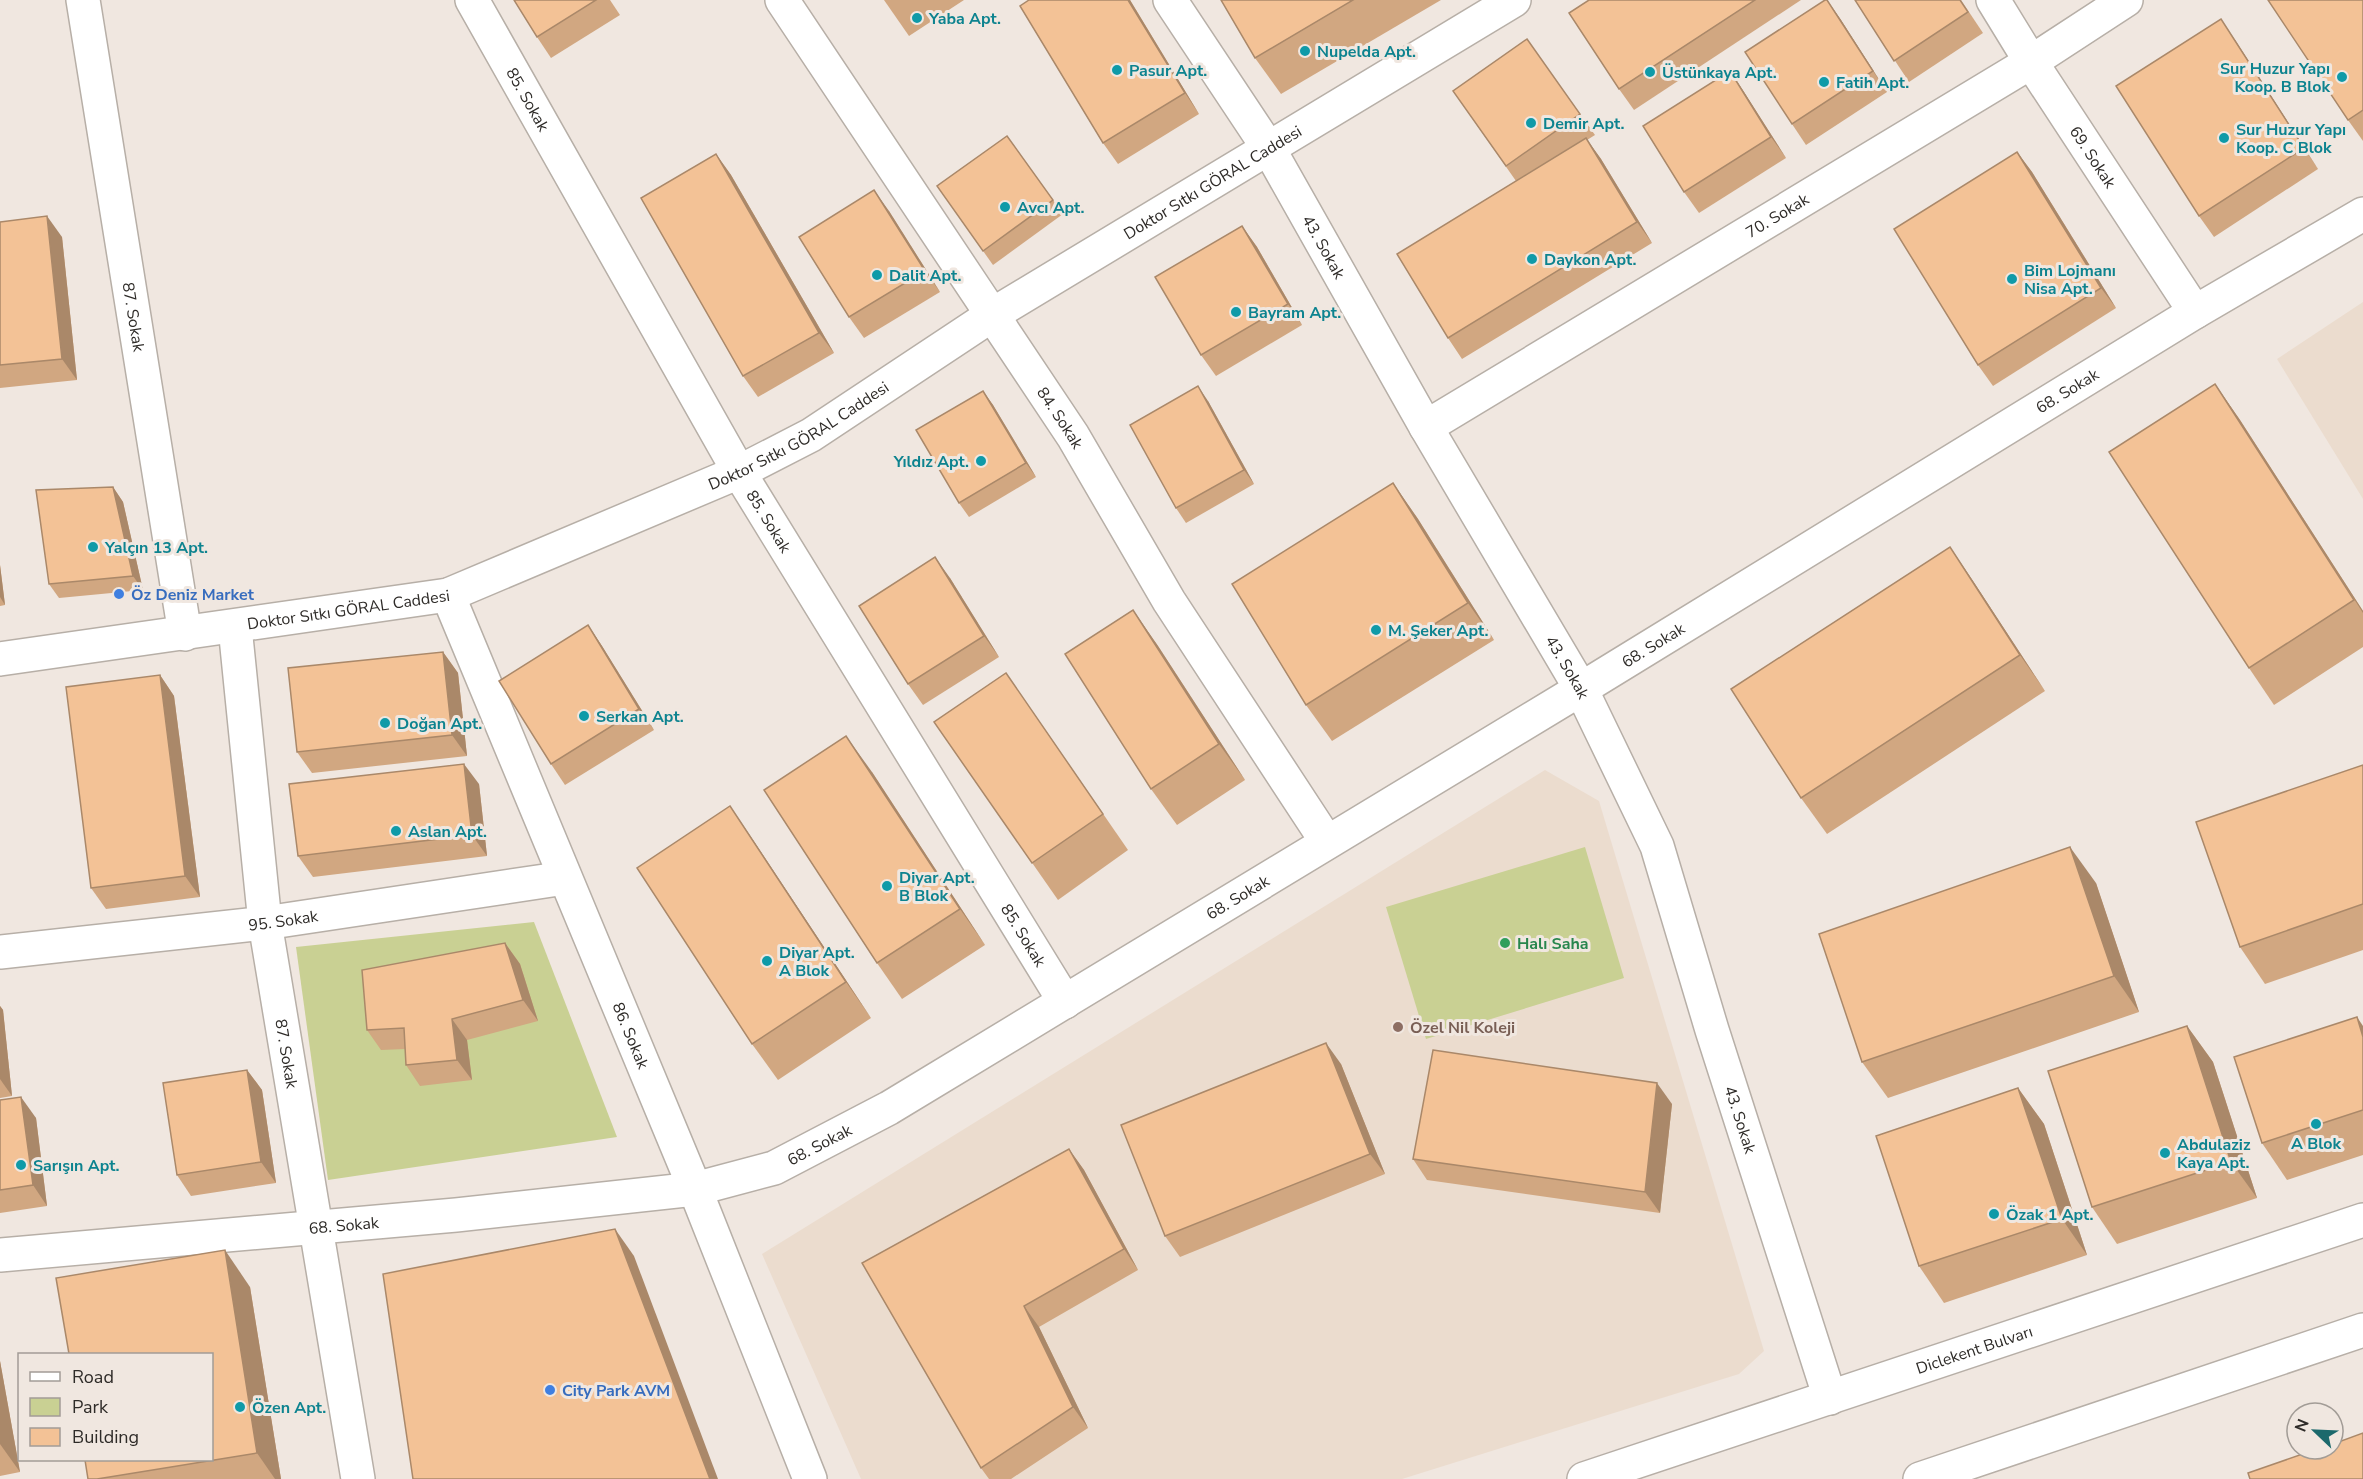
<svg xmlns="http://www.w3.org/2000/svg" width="2363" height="1479" font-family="'Nunito Sans',sans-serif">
<rect width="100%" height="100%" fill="#f0e7e0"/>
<g fill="#ebdcce">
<polygon points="2363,302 2363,499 2277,359"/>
<polygon points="1545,770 1599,801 1764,1351 1739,1374 1402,1479 861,1479 762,1254"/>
</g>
<g fill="#c9d093">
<polygon points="1585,847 1624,978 1426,1039 1386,907"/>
<polygon points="534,922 617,1137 328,1180 296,947"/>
</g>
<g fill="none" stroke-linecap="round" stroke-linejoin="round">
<defs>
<g id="street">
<path id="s1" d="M83,0L185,634"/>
<path id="s2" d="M472,0L739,472L1065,1002"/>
<path id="s3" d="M782,0L1073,436L1169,601L1327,842"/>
<path id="s4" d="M1170,0L1269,149L1426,427L1581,689L1657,846L1712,1030L1830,1398"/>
<path id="s5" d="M1993,0L2031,62L2195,312"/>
<path id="s6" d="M1426,427L2031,62L2126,0"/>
<path id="s7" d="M448,595L695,1189L810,1479"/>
<path id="s8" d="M235,627L265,923L358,1479"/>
<path id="s9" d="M0,952L265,923L565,878"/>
<path id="s10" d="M0,1255L456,1215L695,1189L774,1168L889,1108L1581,689L2195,312L2363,214"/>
</g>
<g id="secondary">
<path id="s11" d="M0,659L448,595L739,472L811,435L992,315L1514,0"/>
</g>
<g id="primary">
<path id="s12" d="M1584,1479L2363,1220"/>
<polyline points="1920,1479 2363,1330"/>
</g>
</defs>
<use href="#street" stroke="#b7afa7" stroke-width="36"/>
<use href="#secondary" stroke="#b7afa7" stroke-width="36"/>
<use href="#primary" stroke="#b7afa7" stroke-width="36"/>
<use href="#street" stroke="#fff" stroke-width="33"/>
<use href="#secondary" stroke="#fff" stroke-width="33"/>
<use href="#primary" stroke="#fff" stroke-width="33"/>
</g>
<g fill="#d1a781">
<polygon points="514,0 610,0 620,15 551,58 537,37"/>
<polygon points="884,0 964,0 909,36"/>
<polygon points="1130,0 1199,114 1118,164 1103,143"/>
<polygon points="1221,0 1441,0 1281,94 1255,58"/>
<polygon points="1589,0 1801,0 1634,110 1619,89"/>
<polygon points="1827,0 1841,20 1887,92 1806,145 1792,124"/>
<polygon points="1855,0 1961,0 1983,33 1909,82"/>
<polygon points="2363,0 2363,141 2348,120"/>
<polygon points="1527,39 1595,135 1587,140 1601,159 1652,243 1462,359 1448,338 1516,181 1453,91"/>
<polygon points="2235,40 2318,169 2214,237 2199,216"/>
<polygon points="1730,71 1744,92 1786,158 1699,213 1684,192"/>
<polygon points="1007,136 1063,214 993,265 937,186"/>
<polygon points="2017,152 2032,172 2116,308 1993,386 1978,365"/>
<polygon points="716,154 731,175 834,353 758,397 743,376"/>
<polygon points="889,211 940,292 864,338 849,317"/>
<polygon points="0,222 62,237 77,380 0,388"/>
<polygon points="1242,226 1257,247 1302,325 1216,376 1201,355"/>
<polygon points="2215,384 2240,420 2363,611 2363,647 2274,705 2249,668"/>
<polygon points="983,391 993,405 1036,477 969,517 959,503"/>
<polygon points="1208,401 1254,484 1186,523 1176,508"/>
<polygon points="1393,483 1418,519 1494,640 1332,741 1306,705"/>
<polygon points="113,487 123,502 143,590 59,598 49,584"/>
<polygon points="1950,547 1975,584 2045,691 1827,834 1801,798"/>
<polygon points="0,565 5,605 0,606"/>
<polygon points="950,578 999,657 923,705 908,684"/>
<polygon points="1133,610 1158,646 1245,780 1177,825 1151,789"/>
<polygon points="588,625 602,646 654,730 565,785 551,764"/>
<polygon points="443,652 458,673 467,756 312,773 297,752"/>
<polygon points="1006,673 1128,850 1058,900 934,722"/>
<polygon points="160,675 174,696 200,897 106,909 91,888"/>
<polygon points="2363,765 2363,950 2265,984 2240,947"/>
<polygon points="872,772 985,945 902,999 877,963"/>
<polygon points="479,784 487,856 313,877 298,856"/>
<polygon points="730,806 755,843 871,1018 778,1080 752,1044"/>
<polygon points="2096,883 2139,1012 1888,1098 1862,1062"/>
<polygon points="505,943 520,964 538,1021 467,1040 472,1080 420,1086 406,1065 405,1049 381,1050 367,1030"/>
<polygon points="0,1006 3,1010 12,1096 0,1098"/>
<polygon points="2187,1026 2213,1062 2257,1198 2117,1244 2092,1207"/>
<polygon points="2363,1026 2363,1155 2287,1180 2262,1143"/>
<polygon points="1341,1064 1385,1174 1180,1257 1165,1236"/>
<polygon points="247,1070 262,1090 276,1183 191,1196 177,1175"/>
<polygon points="2018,1088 2044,1124 2087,1255 1944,1303 1919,1266"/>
<polygon points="0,1100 36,1118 47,1206 0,1213"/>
<polygon points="1672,1104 1660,1213 1427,1180 1413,1159"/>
<polygon points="1069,1149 1084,1170 1138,1270 1039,1327 1088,1428 1011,1479 989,1479 981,1468 862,1263"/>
<polygon points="250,1287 281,1479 88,1479"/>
<polygon points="0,1361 20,1472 0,1476"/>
</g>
<g fill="#aa8869">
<polygon points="1128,0 1130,0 1199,114 1185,93"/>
<polygon points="1827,0 1841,20 1887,92 1873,71"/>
<polygon points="2221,19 2235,40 2318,169 2304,148"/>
<polygon points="1730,71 1744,92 1786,158 1771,137"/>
<polygon points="1586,138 1601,159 1652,243 1637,222"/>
<polygon points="2017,152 2032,172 2116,308 2101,288"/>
<polygon points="716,154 731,175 834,353 819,333"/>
<polygon points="874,190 889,211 940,292 925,271"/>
<polygon points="47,216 62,237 77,380 62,359"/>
<polygon points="1242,226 1257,247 1302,325 1288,304"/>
<polygon points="2215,384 2240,420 2363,611 2363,613"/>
<polygon points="1198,386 1208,401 1254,484 1244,470"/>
<polygon points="983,391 993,405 1036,477 1026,463"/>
<polygon points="1393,483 1418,519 1494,640 1468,603"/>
<polygon points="113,487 123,502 143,590 133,576"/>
<polygon points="1950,547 1975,584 2045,691 2020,655"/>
<polygon points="935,557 950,578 999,657 984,636"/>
<polygon points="0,565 5,605 0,597"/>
<polygon points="1133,610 1158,646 1245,780 1219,744"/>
<polygon points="588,625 602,646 654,730 639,709"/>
<polygon points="443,652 458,673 467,756 452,735"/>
<polygon points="160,675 174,696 200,897 185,876"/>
<polygon points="846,736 872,772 985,945 960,909"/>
<polygon points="464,764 479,784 487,856 472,835"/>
<polygon points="730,806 755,843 871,1018 846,982"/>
<polygon points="2070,847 2096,883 2139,1012 2114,976"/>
<polygon points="505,943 520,964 538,1021 523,1000"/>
<polygon points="0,1006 3,1010 12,1096 0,1079"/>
<polygon points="2357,1017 2363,1026 2363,1037"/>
<polygon points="452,1019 467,1040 472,1080 457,1060"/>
<polygon points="2187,1026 2213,1062 2257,1198 2231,1162"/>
<polygon points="1326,1043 1341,1064 1385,1174 1370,1154"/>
<polygon points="247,1070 262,1090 276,1183 261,1162"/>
<polygon points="1657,1083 1672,1104 1660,1213 1645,1192"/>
<polygon points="2018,1088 2044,1124 2087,1255 2062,1219"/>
<polygon points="21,1097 36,1118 47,1206 33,1185"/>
<polygon points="1069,1149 1084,1170 1138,1270 1124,1249"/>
<polygon points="615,1229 634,1256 718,1479 710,1479"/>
<polygon points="225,1250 250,1287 281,1479 275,1479 257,1453"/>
<polygon points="1024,1306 1039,1327 1088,1428 1073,1407"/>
<polygon points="0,1361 20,1472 0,1444"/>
</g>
<g fill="#f3c296" stroke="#aa8869" stroke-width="1.5">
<polygon points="514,0 596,0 537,37"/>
<polygon points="1029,0 1128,0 1185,93 1103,143 1020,6"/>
<polygon points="1221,0 1353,0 1255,58"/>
<polygon points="1589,0 1755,0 1619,89 1569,13"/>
<polygon points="1825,0 1827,0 1873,71 1792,124 1745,52"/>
<polygon points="1855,0 1960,0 1968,12 1894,61"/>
<polygon points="2268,0 2363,0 2363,110 2348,120"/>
<polygon points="2221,19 2304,148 2199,216 2116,86"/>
<polygon points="1527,39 1580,114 1506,166 1453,91"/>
<polygon points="1730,71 1771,137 1684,192 1643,126"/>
<polygon points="1007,136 1053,200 983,251 937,186"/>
<polygon points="1586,138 1637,222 1448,338 1397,254"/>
<polygon points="2017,152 2101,288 1978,365 1894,229"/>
<polygon points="716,154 819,333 743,376 641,198"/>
<polygon points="874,190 925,271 849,317 799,237"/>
<polygon points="47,216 62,359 0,365 0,222"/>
<polygon points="1242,226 1288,304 1201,355 1155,277"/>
<polygon points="2215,384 2354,600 2249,668 2109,452"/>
<polygon points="1198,386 1244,470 1176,508 1130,425"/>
<polygon points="983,391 1026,463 959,503 916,430"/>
<polygon points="1393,483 1468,603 1306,705 1232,584"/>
<polygon points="113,487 133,576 49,584 36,490"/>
<polygon points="1950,547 2020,655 1801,798 1731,689"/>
<polygon points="935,557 984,636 908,684 859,606"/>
<polygon points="1133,610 1219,744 1151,789 1065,654"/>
<polygon points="588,625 639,709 551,764 499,681"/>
<polygon points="443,652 452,735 297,752 288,668"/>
<polygon points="1006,673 1103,814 1032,863 934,722"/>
<polygon points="160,675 185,876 91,888 66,687"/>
<polygon points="846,736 960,909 877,963 764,790"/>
<polygon points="464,764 472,835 298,856 289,784"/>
<polygon points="2363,765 2363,904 2240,947 2196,822"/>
<polygon points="730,806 846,982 752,1044 637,868"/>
<polygon points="2070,847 2114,976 1862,1062 1819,934"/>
<polygon points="505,943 523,1000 452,1019 457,1060 406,1065 404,1028 367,1030 362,970"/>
<polygon points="2357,1017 2363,1037 2363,1110 2262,1143 2234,1057"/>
<polygon points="2187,1026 2231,1162 2092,1207 2048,1071"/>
<polygon points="1326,1043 1370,1154 1165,1236 1121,1125"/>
<polygon points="1433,1050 1657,1083 1645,1192 1413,1159"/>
<polygon points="247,1070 261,1162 177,1175 163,1083"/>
<polygon points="2018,1088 2062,1219 1919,1266 1876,1136"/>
<polygon points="21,1097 33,1185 0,1190 0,1100"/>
<polygon points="1069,1149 1124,1249 1024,1306 1073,1407 981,1468 862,1263"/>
<polygon points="615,1229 710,1479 413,1479 383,1274"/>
<polygon points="225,1250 257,1453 97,1479 88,1479 85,1460 212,1460 212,1354 69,1354 56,1278"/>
<polygon points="2363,1433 2363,1479 2250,1479 2248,1473 2317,1449 2333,1449 2333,1444"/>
</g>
<g fill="#0f9aa8" stroke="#f0e7e0" stroke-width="2">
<circle cx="917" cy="18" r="6"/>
<circle cx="1305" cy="51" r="6"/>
<circle cx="1117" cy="70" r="6"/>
<circle cx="1650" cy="72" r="6"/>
<circle cx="2342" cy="77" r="6"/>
<circle cx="1824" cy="82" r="6"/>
<circle cx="1531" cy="123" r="6"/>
<circle cx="2224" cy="138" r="6"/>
<circle cx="1005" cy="207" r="6"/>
<circle cx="1532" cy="259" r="6"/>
<circle cx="877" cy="275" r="6"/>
<circle cx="2012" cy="279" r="6"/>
<circle cx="1236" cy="312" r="6"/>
<circle cx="981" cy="461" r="6"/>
<circle cx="93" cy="547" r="6"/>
<circle cx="1376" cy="630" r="6"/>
<circle cx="584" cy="716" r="6"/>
<circle cx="385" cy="723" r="6"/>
<circle cx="396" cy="831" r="6"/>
<circle cx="887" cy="886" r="6"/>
<circle cx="767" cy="961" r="6"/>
<circle cx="2316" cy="1124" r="6"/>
<circle cx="2165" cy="1153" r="6"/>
<circle cx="21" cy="1165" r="6"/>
<circle cx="1994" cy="1214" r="6"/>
<circle cx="240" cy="1407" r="6"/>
</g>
<g fill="#3f7fe0" stroke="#f0e7e0" stroke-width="2">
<circle cx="119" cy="594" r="6"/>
<circle cx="550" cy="1390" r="6"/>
</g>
<circle fill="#2e9e5b" stroke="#f0e7e0" stroke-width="2" cx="1505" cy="943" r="6"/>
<circle fill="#8d6e63" stroke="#f0e7e0" stroke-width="2" cx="1398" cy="1027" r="6"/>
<g text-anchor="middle" stroke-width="6" stroke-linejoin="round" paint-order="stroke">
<g font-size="16" font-weight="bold" fill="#0d838f" stroke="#f0e7e0" text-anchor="start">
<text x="929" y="24">Yaba Apt.</text>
<text x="1317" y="57">Nupelda Apt.</text>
<text x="2330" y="74" text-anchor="end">Sur Huzur Yapı<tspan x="2330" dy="18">Koop. B Blok</tspan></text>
<text x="1129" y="76">Pasur Apt.</text>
<text x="1662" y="78">Üstünkaya Apt.</text>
<text x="1836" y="88">Fatih Apt.</text>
<text x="1543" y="129">Demir Apt.</text>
<text x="2236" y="135">Sur Huzur Yapı<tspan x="2236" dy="18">Koop. C Blok</tspan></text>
<text x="1017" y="213">Avcı Apt.</text>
<text x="1544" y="265">Daykon Apt.</text>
<text x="2024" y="276">Bim Lojmanı<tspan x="2024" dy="18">Nisa Apt.</tspan></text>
<text x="889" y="281">Dalit Apt.</text>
<text x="1248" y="318">Bayram Apt.</text>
<text x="969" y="467" text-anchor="end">Yıldız Apt.</text>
<text x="105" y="553">Yalçın 13 Apt.</text>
<text x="1388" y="636">M. Şeker Apt.</text>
<text x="596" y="722">Serkan Apt.</text>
<text x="397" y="729">Doğan Apt.</text>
<text x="408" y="837">Aslan Apt.</text>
<text x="899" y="883">Diyar Apt.<tspan x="899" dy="18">B Blok</tspan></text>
<text x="779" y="958">Diyar Apt.<tspan x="779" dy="18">A Blok</tspan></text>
<text x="2316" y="1149" text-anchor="middle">A Blok</text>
<text x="2177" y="1150">Abdulaziz<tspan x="2177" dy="18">Kaya Apt.</tspan></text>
<text x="33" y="1171">Sarışın Apt.</text>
<text x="2006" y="1220">Özak 1 Apt.</text>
<text x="252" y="1413">Özen Apt.</text>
</g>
<g font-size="16" fill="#2e2b28" stroke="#f0e7e0">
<text dy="6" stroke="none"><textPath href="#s2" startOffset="114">85. Sokak</textPath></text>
<text dy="6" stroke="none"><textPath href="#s5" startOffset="186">69. Sokak</textPath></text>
<text dy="6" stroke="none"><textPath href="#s11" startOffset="1324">Doktor Sıtkı GÖRAL Caddesi</textPath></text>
<text dy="6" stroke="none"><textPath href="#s6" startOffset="410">70. Sokak</textPath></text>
<text dy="6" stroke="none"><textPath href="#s4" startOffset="291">43. Sokak</textPath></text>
<text dy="6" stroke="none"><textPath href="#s1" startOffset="321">87. Sokak</textPath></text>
<text dy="6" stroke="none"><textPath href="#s10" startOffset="2289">68. Sokak</textPath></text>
<text dy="6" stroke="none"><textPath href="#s3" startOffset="502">84. Sokak</textPath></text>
<text dy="6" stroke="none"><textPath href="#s11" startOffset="838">Doktor Sıtkı GÖRAL Caddesi</textPath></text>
<text dy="6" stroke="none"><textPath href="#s2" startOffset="600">85. Sokak</textPath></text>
<text dy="6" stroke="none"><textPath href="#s11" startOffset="352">Doktor Sıtkı GÖRAL Caddesi</textPath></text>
<text dy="6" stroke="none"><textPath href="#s10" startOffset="1803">68. Sokak</textPath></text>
<text dy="6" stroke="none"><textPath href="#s4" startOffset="777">43. Sokak</textPath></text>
<text dy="6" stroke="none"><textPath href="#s10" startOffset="1317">68. Sokak</textPath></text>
<text dy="6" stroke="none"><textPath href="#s9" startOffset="285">95. Sokak</textPath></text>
<text dy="6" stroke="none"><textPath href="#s2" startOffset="1086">85. Sokak</textPath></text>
<text dy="6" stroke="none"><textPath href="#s7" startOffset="477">86. Sokak</textPath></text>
<text dy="6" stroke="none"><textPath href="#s8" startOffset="430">87. Sokak</textPath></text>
<text dy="6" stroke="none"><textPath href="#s4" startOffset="1263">43. Sokak</textPath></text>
<text dy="6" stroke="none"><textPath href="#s10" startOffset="831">68. Sokak</textPath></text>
<text dy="6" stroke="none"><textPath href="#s10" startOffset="345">68. Sokak</textPath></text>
<text dy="6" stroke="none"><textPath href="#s12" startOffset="411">Diclekent Bulvarı</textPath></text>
</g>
<g font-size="16" font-weight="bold" fill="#366cbe" stroke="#f0e7e0" text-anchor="start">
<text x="131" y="600">Öz Deniz Market</text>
<text x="562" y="1396">City Park AVM</text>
</g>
<g font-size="16" font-weight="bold" fill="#27864d" stroke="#f0e7e0" text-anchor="start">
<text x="1517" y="949">Halı Saha</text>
</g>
<g font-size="16" font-weight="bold" fill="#785e54" stroke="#f0e7e0" text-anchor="start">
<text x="1410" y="1033">Özel Nil Koleji</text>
</g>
</g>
<rect x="18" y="1353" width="195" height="108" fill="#f0e7e0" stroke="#a29c96" stroke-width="1.5"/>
<rect x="30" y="1372" width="30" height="9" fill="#ffffff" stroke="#a29c96" stroke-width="1.5"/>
<text x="72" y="1383" font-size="18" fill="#2e2b28">Road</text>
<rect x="30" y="1398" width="30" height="18" fill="#c9d093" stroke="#a29c96" stroke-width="1.5"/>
<text x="72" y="1413" font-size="18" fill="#2e2b28">Park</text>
<rect x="30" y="1428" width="30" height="18" fill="#f3c296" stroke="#a29c96" stroke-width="1.5"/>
<text x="72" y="1443" font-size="18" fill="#2e2b28">Building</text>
<g transform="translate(2315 1431) rotate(293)"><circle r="28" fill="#f0e7e0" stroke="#a29c96" stroke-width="1.5"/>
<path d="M0-4.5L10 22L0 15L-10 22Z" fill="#1c696c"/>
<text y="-9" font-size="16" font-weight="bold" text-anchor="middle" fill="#2e2b28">N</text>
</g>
</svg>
